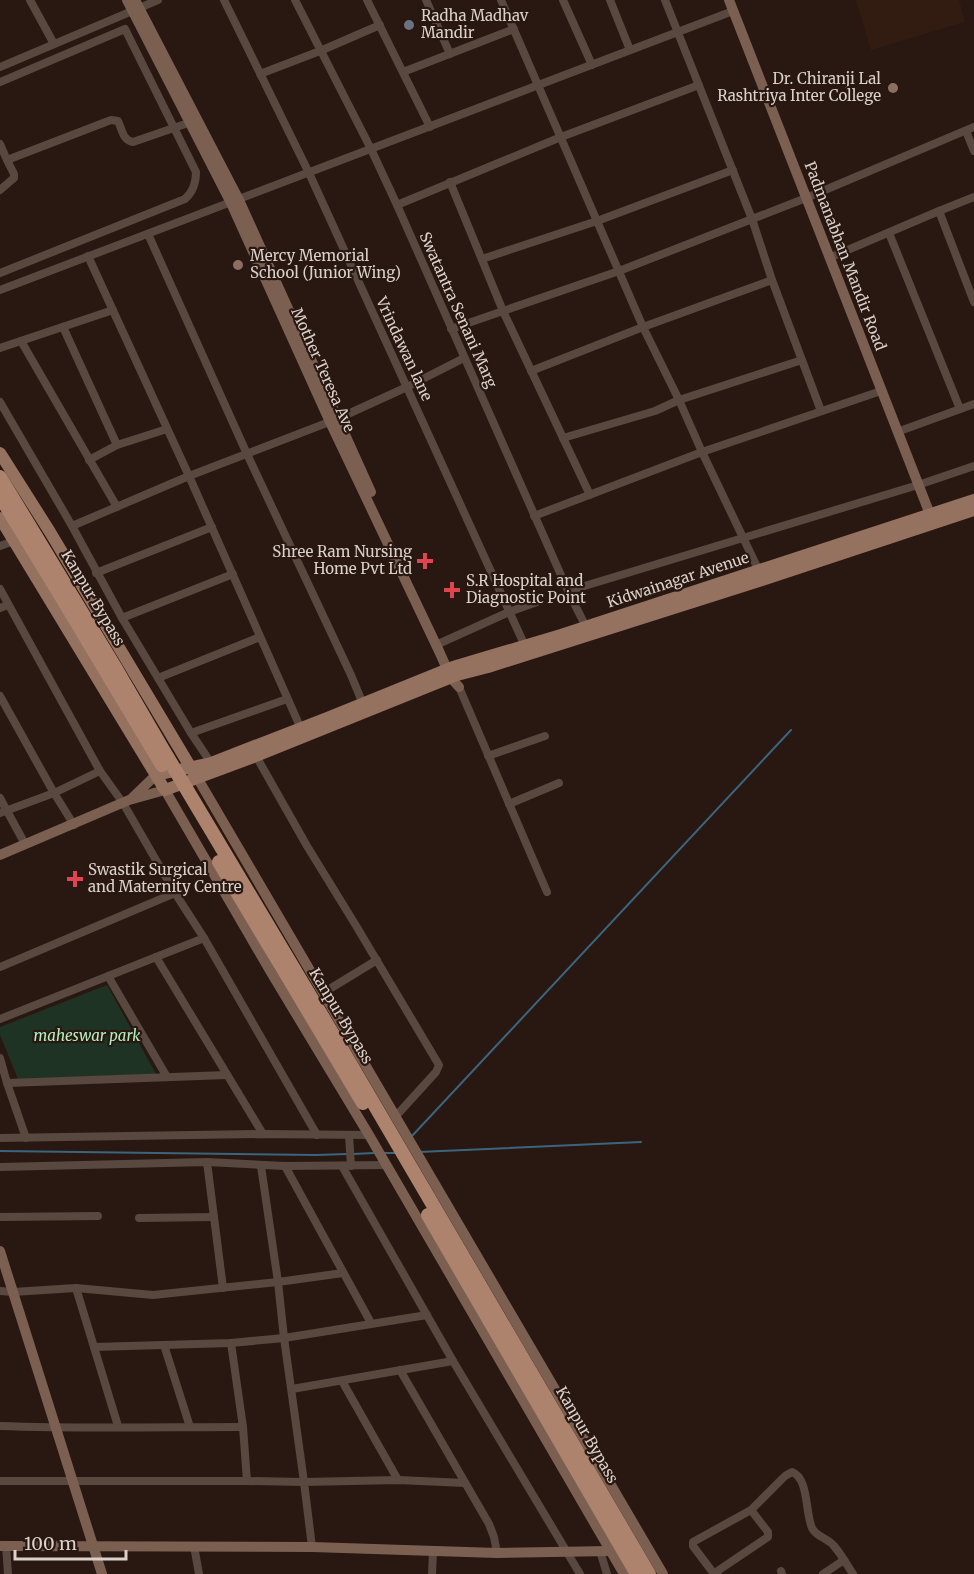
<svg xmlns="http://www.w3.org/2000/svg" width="974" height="1574" font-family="Merriweather,serif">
<rect width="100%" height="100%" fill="#281811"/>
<polygon fill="#321c12" points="856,0 959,0 965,22 871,50"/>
<polygon fill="#1e3323" points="107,985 156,1074 18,1079 0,1035 0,1027"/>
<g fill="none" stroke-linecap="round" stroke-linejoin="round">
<g stroke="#3b657e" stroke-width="2">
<polyline points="412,1136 791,730"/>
<polyline points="0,1151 316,1155 347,1154"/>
<polyline points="419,1152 641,1142"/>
<polyline points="383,1153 395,1153"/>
<polyline points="353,1154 374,1153"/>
</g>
<g stroke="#59483f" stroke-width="8">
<polyline points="30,0 54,44"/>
<polyline points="224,0 309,173 525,646"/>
<polyline points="295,0 371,149 397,205 568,591 587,629"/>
<polyline points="367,0 430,127"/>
<polyline points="426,0 450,54"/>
<polyline points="501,0 643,327 679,400 702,452 760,573"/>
<polyline points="563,0 592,65"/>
<polyline points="610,0 630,50"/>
<polyline points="665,0 752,219 772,280 821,411"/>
<polyline points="0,67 158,0"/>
<polyline points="403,72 514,29"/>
<polyline points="260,74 320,51 380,25"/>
<path d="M0,82L125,29L196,172C196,183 193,192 185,199L0,273"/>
<polyline points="966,131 974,151"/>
<polyline points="0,144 7,160"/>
<polyline points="450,182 503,311 590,495"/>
<path d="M0,190L14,178V174L7,160L111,120L118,121C122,129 123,141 133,142L194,121"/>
<polyline points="397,205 561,137 699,85"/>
<polyline points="939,211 974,197"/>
<polyline points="889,233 960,409"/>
<polyline points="148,234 247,454 351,675 363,704"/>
<polyline points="88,256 189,476 302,731"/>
<polyline points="829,258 939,211 974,302"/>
<polyline points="482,259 597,221 733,170"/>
<polyline points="0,290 733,11"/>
<polyline points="63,327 117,445 167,429"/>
<polyline points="451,329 619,271 806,198 974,127"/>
<polyline points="21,341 117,507"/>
<polyline points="0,348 113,310"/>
<polyline points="531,371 643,327 772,280"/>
<polyline points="0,402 72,526 122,618 233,574"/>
<polyline points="897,432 974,404"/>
<polyline points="563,438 655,411 679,400 802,360"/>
<polyline points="89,460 117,445"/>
<polyline points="534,516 702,452 881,391"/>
<polyline points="72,526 189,476 337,419 407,387 464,358"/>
<polyline points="0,546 14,541"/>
<polyline points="96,573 212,527"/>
<polyline points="0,589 100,771 123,803 175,893 204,938 0,1019"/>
<polyline points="568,591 918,485 974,466"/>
<polyline points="0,608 8,605"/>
<polyline points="122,618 191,733 211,763"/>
<polyline points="436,645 509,612 537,602"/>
<polyline points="158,678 260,637"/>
<polyline points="459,687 547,892"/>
<polyline points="0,696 54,793 74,825"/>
<polyline points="191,733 287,699"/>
<polyline points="256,756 307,846 355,924 439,1065 436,1072 396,1116"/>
<polyline points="488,756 545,736"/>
<polyline points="0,798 25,844"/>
<polyline points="509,804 559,783"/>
<polyline points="0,813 54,793 100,771"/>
<polyline points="204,938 317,1135"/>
<polyline points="156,957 263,1134"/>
<polyline points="0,967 175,893"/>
<polyline points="108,976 167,1077"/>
<polyline points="323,993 377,960"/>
<polyline points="0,1058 7,1083 227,1075"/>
<polyline points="7,1083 26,1138"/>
<polyline points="349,1135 351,1166"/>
<polyline points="0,1138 263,1134 369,1135"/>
<polyline points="207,1162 223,1288"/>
<polyline points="261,1166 278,1282 284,1338 304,1482 312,1547"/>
<polyline points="285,1166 371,1323"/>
<polyline points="342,1166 453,1361 580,1574"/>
<polyline points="0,1167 207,1162 285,1166 386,1165"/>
<polyline points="0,1217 98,1216"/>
<polyline points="139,1218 214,1217"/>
<polyline points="76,1288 118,1426"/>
<polyline points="0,1291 13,1292 76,1288 153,1295 278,1282 343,1273"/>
<polyline points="231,1343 243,1427 247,1481"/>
<polyline points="164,1345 190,1427"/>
<polyline points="94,1347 231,1343 284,1338 427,1315"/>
<polyline points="400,1370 489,1524 494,1537 497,1553"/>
<polyline points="342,1381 398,1480"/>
<polyline points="292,1389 453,1361"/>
<path d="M0,1426C81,1429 162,1427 243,1427"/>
<polyline points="0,1481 247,1481 304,1482 398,1480 465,1483"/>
<polyline points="6,1546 8,1574"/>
<polyline points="194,1546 199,1574"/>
<polyline points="600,1551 607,1574"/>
<polyline points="781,1571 782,1574"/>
<polyline points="432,1574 433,1552"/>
<path d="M714,1574L693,1546V1542L751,1510L785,1476L792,1472C809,1478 805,1513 812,1528C816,1537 828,1538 834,1546C841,1554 847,1565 853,1574"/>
<polyline points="716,1574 719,1570 768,1537 768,1532 751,1510"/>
<polyline points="823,1574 844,1560"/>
</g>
<g stroke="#7b6052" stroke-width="10">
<polyline points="127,0 231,203 330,422 439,651 451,678 459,687"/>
<polyline points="135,0 239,200 371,492"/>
<polyline points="729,0 933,522"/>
<polyline points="198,779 663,1574"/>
<polyline points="132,798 156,775"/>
<polyline points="0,855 129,800 165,790 272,974 369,1135 624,1574"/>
<polyline points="0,1251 102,1574"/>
<polyline points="0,1546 312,1547 497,1553 610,1551"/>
</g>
<g stroke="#957260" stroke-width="12">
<polyline points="0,453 50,532 194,773"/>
<polyline points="0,518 165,790 256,756 457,675 488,667 762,580 974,510"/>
<polyline points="156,775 211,763 327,718 453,667 561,635 974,500"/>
</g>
<g stroke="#ad836d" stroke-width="14">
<polyline points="0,477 115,667 162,748 340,1046 649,1574"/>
<polyline points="0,496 61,596 162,765"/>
<polyline points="219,862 363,1103"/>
<polyline points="428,1215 637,1574"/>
</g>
</g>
<circle fill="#6b7280" stroke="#281811" stroke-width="2" cx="409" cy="25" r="6"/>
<g fill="#8d6e63" stroke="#281811" stroke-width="2">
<circle cx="893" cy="88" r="6"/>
<circle cx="238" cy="265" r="6"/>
</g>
<g fill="#e0444e" stroke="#281811" stroke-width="2">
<path d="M422 552h6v6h6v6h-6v6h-6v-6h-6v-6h6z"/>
<path d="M449 581h6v6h6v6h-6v6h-6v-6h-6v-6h6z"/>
<path d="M72 870h6v6h6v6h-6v6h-6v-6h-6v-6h6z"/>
</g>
<g text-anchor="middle" stroke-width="4.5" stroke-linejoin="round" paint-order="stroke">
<g font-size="15" fill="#dcd0cb" stroke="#281811" text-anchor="start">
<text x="421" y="21">Radha Madhav<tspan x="421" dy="17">Mandir</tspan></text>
<text x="881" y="84" text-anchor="end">Dr. Chiranji Lal<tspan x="881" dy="17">Rashtriya Inter College</tspan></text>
<text x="250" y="261">Mercy Memorial<tspan x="250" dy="17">School (Junior Wing)</tspan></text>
<text x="412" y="557" text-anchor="end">Shree Ram Nursing<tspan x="412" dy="17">Home Pvt Ltd</tspan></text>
<text x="466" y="586">S.R Hospital and<tspan x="466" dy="17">Diagnostic Point</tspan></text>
<text x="88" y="875">Swastik Surgical<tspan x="88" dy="17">and Maternity Centre</tspan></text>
</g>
<g font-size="15" fill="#dcd0cb" stroke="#281811">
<text transform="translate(845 256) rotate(69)" y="5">Padmanabhan Mandir Road</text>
<text transform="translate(458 310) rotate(66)" y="5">Swatantra Senani Marg</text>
<text transform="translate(404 349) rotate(65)" y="5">Vrindawan lane</text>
<text transform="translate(323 370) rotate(66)" y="5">Mother Teresa Ave</text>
<text transform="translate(678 580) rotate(-18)" y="5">Kidwainagar Avenue</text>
<text transform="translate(93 598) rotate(59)" y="5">Kanpur Bypass</text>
<text transform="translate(341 1016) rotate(59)" y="5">Kanpur Bypass</text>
<text transform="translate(587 1435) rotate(60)" y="5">Kanpur Bypass</text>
</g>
<g font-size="15" font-style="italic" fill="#b2f0c0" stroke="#281811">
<text x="87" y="1041">maheswar park</text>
</g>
</g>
<path d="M15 1550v9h111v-9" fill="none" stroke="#dcd0cb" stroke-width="3"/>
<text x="24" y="1550" font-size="18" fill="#dcd0cb" stroke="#281811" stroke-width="4.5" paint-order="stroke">100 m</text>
</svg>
